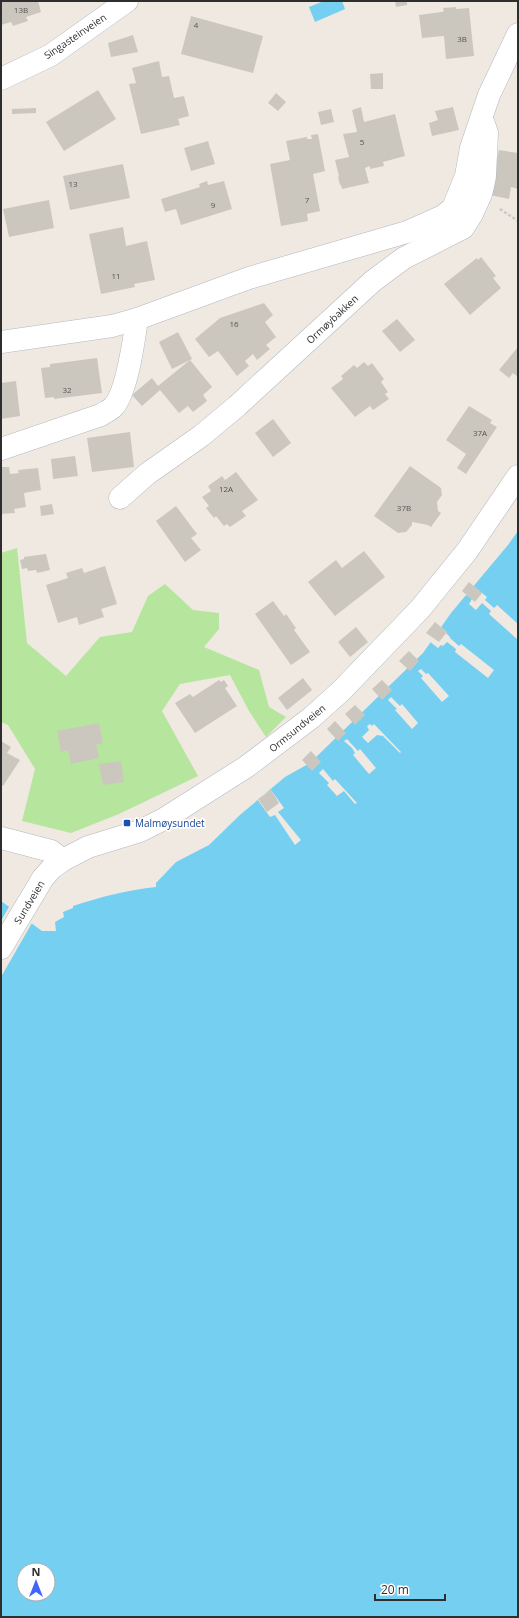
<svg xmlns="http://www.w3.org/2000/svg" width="519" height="1618" font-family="'Open Sans',sans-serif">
<rect width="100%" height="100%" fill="#efe9e1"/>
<polygon fill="#b6e59e" points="17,548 27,643 66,676 100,637 132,632 148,596 165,584 193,610 219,613 219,629 204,647 259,670 269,707 286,717 266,737 249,711 230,675 180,684 162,711 198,776 119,814 71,833 22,821 35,769 8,725 1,722 1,553"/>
<g fill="#75cff0" fill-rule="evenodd">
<polygon points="324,1 342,1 345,9 315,22 309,7"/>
<path d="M518,531V1617H1V901L42,931H56L55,922L64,917L63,912L73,908V906C100,897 128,890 156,887V883L176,862L209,845L241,814L285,777L310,763L423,653L451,613L508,545ZM24,1570H48V1594H24Z"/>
</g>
<g fill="#efe9e1">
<polygon points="472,585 487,597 485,600 494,608 497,605 518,624 518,640 489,614 491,611 482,603 476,610 469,604 472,599 465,594"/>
<polygon points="440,626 447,632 446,633 450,637 450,638 459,646 461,644 494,670 488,678 455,652 456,649 447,642 443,646 441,645 438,648 429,641"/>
<polygon points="421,669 426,674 428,673 449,696 442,702 421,678 423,676 418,671"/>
<polygon points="391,697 400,706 402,704 418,723 412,729 395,710 397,709 388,700"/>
<polygon points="370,724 372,726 374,724 401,752 400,753 383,736 377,735 368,743 362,737 369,730 367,726"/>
<polygon points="347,739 358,751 360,749 376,768 369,774 353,755 355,753 352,748 344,741"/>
<polygon points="323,769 333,781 335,779 357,803 355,804 344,791 337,796 327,785 329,783 319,773"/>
<polygon points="271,790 284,808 278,812 301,840 295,845 275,815 270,817 257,799"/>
<polygon points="10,905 32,923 1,977 1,921"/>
</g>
<g fill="#cbc7bf">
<polygon points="1,1 38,1 41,12 26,17 28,21 13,26 11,22 1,25"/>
<polygon points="395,1 407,1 407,5 396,7"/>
<polygon points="456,7 456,9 469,8 474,56 446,59 444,36 422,38 419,15 441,12 444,11 443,8"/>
<polygon points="191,16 263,36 253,73 181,54"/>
<polygon points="133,35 138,52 111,57 108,43"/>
<polygon points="159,61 162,77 169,76 174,98 184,96 189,116 178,119 180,125 141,134 129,84 136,83 132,68"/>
<polygon points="383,73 383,89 371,89 370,74"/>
<polygon points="98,90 116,119 64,151 46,122"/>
<polygon points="276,93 286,102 278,111 268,103"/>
<polygon points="361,107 364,122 395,114 405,156 383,162 384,166 370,169 370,166 365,168 369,183 342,189 341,185 340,185 338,177 339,176 335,160 349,157 343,134 357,132 352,110"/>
<polygon points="453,107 459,130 432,136 429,123 438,120 435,111"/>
<polygon points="36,108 36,113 12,114 12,109"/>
<polygon points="331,109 334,122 321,125 318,112"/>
<polygon points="318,134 325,171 313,174 320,211 307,214 308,221 281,226 270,164 290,160 286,141 307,137 307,139 312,139 311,135"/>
<polygon points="208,141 215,164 191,171 184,148"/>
<polygon points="499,150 518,153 518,189 511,187 509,199 490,195"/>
<polygon points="123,164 130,198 70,210 63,176"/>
<polygon points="207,181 208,185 224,181 232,209 181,225 176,209 165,212 161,199 200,187 199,184"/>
<polygon points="49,200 54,228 9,237 3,209"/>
<polygon points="123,227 126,246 147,241 155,280 134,284 135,287 101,294 89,234"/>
<polygon points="481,257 496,276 493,278 501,288 470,315 444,284 477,258 478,260"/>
<polygon points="264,303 273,315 265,322 276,337 266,345 270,349 257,360 253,354 245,361 249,366 237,376 218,351 209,357 195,339 220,318"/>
<polygon points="397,319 415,340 400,352 382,331"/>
<polygon points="178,332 192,359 172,369 159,342"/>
<polygon points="518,347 518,377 513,373 509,378 499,370"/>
<polygon points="97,358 102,393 54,399 54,397 45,398 41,368 50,367 50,364"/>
<polygon points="190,360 212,387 203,395 207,401 193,412 188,406 179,413 160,390 142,406 132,395 152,378 158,386"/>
<polygon points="364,362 368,366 372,363 384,379 381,382 388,392 385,394 389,399 373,410 370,406 355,417 331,388 343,379 341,376 354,365 357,368"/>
<polygon points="16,381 20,416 1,419 1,383"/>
<polygon points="469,406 492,420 490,423 497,427 466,474 457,468 466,454 446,440"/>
<polygon points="273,419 291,443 273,457 255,433"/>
<polygon points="130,432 134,467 92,472 87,438"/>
<polygon points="75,456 78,476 53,479 51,459"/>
<polygon points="410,466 441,488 442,495 437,502 438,511 441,513 431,527 428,525 412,522 412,525 406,532 398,533 374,516"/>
<polygon points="1,467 9,467 10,474 19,473 18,470 38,468 41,490 24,493 26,507 14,509 15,513 1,514"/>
<polygon points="236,472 258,500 242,511 246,516 230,527 227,524 224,526 216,516 214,518 206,508 209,506 202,497 211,491 208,486 222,476 225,480"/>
<polygon points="52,504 54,514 41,516 40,506"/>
<polygon points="176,506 197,534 191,538 201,550 185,562 156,521"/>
<polygon points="364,551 385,577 335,616 308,582 336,560 342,568"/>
<polygon points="46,554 50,570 37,573 36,570 28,571 27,568 22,569 20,560 24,559 24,557"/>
<polygon points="105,566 117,604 101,609 104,617 79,625 77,617 58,623 46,585 68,578 66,573 82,568 84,573"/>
<polygon points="469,582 482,593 475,602 462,591"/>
<polygon points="273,601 284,616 286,614 296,628 294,630 310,652 291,665 255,614"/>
<polygon points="435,622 447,632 439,642 426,633"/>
<polygon points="356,627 368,642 350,657 338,642"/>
<polygon points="409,651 419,661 410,671 399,661"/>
<polygon points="303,678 312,690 287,710 278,698"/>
<polygon points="219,680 221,682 224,680 228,686 225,688 237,706 195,733 175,703 190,694 193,697"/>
<polygon points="382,680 392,690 382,700 372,689"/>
<polygon points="355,705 365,715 355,725 345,714"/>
<polygon points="335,721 346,733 338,741 327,729"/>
<polygon points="99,723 103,743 96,745 99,758 71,764 68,750 61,752 57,731"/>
<polygon points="1,741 11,747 7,753 20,760 3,786 1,785"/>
<polygon points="311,751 321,762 312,771 302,760"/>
<polygon points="121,761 124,782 103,785 99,764"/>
<polygon points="271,790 279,803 267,812 258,799"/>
</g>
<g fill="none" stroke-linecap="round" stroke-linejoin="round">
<defs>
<g id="minor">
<polyline points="1,79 51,55 127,1"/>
<polyline points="1,342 112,326 137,319 249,278 407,232 443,216 453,208 466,176 471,148 489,95 518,34"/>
<path d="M1,449L101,415C105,412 111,410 114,406C127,391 134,340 137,319"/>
<polyline points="120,498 147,474 201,436 237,406 373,281 404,258 463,228 472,214 481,194 483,186 485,176 487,133 484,124"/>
<polyline points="1,838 51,851 63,860"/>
<polyline points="1,948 43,878 52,868 63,860 88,847 140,831 164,819 246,767 311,718 341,691 420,609 467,551 518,476"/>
</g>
</defs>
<use href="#minor" stroke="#b4b7c1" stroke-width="23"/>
<polyline stroke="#c9c9c9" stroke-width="2.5" stroke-dasharray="3 2" stroke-linecap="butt" points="500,209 518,221"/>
<use href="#minor" stroke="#fff" stroke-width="22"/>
</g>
<rect fill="#1a4fb4" stroke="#fff" stroke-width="1.5" x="123" y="819" width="8" height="8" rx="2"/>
<g text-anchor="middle" stroke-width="3.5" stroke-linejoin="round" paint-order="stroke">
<g font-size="8" fill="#555452">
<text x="21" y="13">13B</text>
<text x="196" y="28">4</text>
<text x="462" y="42">3B</text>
<text x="362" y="145">5</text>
<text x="73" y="187">13</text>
<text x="307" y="203">7</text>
<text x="213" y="208">9</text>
<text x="116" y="279">11</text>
<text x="234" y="327">16</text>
<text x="67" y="393">32</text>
<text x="480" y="436">37A</text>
<text x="226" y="492">12A</text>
<text x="404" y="511">37B</text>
</g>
<g font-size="10" fill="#2e2e2e" stroke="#fff">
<text transform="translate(75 36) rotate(-34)" y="4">Singasteinveien</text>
<text transform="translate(332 319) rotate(-43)" y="4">Ormøybakken</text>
<text transform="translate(297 728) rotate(-39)" y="4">Ormsundveien</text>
<text transform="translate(29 902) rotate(-59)" y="4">Sundveien</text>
</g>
<g font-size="10" fill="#164399" stroke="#fff" text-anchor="start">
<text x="135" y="827">Malmøysundet</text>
</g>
</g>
<rect width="519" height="1618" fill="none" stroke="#2e2e2e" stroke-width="4"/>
<g transform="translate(36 1582)"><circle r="19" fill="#ffffff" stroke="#ababab"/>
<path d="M0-3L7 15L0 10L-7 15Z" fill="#4264fb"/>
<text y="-6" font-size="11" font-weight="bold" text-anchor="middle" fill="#2e2e2e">N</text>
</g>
<path d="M375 1594v6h70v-6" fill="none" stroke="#2e2e2e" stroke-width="2"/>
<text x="381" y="1594" font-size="12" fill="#2e2e2e" stroke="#ffffff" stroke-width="3" paint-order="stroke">20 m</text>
</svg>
